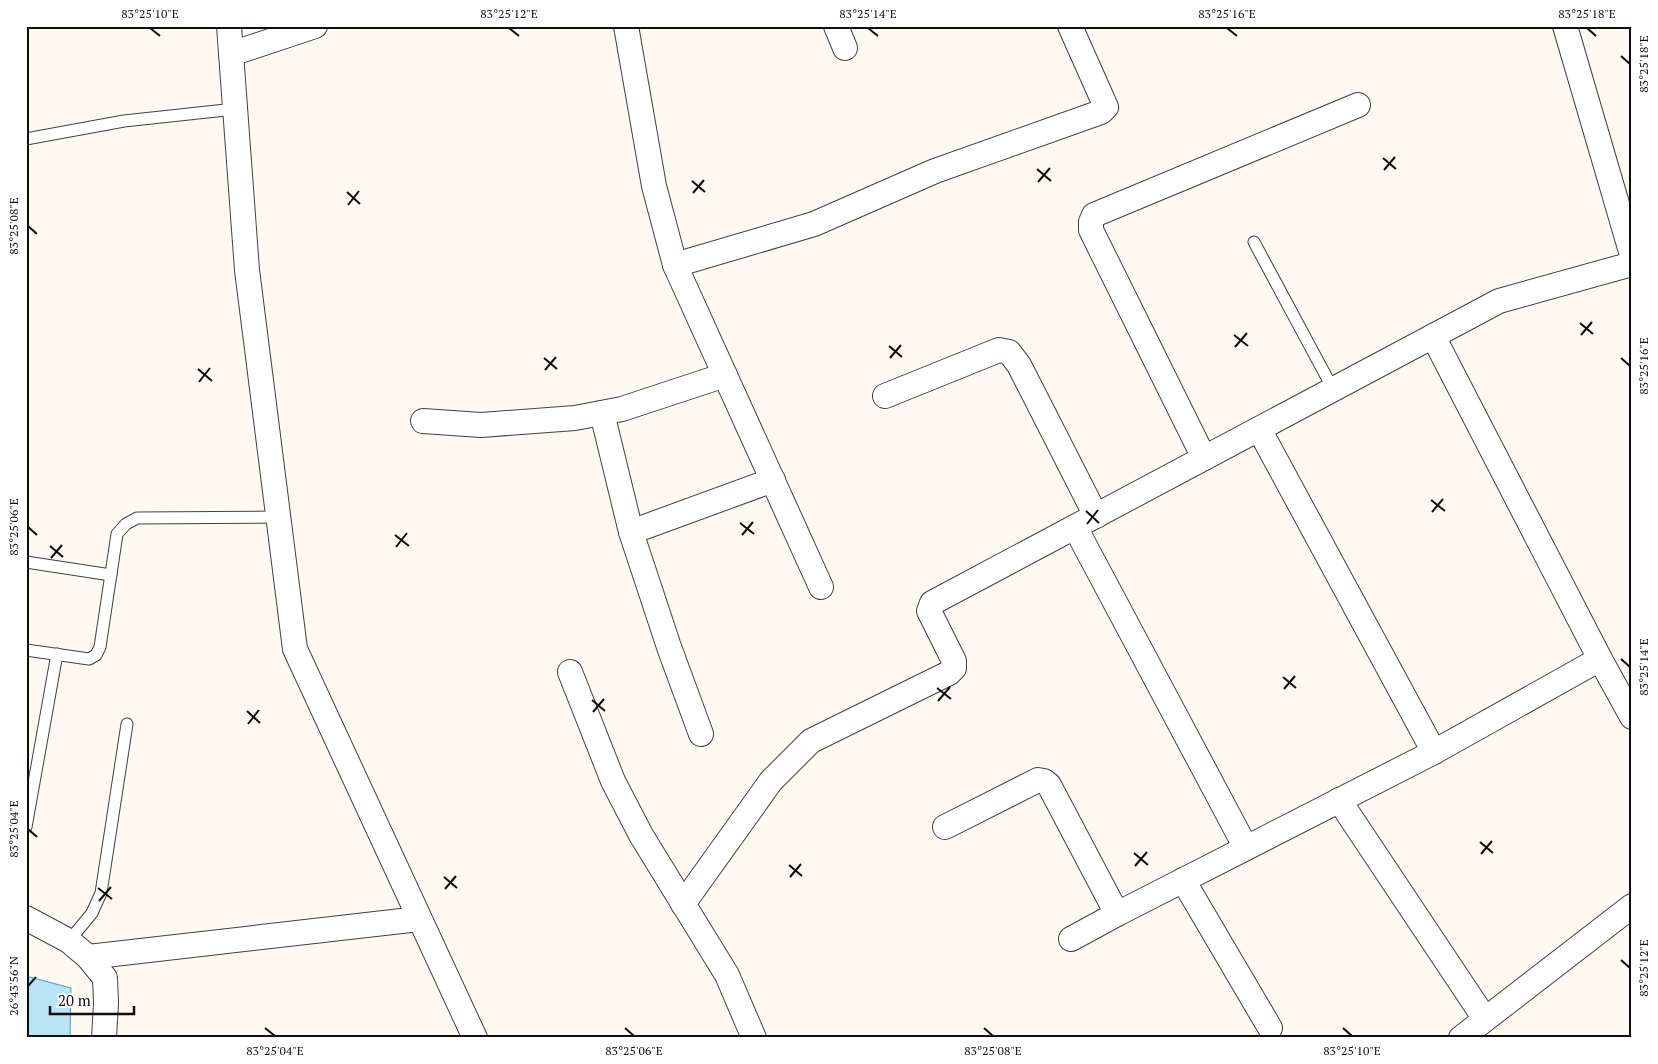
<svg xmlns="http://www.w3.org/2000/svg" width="1658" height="1064" font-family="'PT Serif',serif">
<rect width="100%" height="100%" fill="#fefaf1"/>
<polygon fill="#b8e4f3" stroke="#43a1c6" points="26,976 71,988 70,1038 26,1038"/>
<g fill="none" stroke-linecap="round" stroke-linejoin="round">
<defs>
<g id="service">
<polyline points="26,139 124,121 235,109"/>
<polyline points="1254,242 1333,389"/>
<polyline points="26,562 111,575"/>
<polyline points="26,650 89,659 96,655 100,647 117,534 126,524 137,518 278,517"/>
<polyline points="26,827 57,654"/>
<polyline points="69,941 92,913 101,893 127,724"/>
</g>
<g id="minor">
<polyline points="229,26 247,270 295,649 475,1038"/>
<polyline points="626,26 654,186 675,265 821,587"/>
<polyline points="836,26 845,48"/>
<polyline points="1565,26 1632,255"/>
<polyline points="231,54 315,26"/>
<polyline points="675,265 814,224 935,171 1101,112 1106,107 1070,26"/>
<polyline points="885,396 999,350 1009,352 1019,365 1096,516"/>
<polyline points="602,413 631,532 669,647 701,734"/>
<polyline points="423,421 481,425 575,418 622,409 725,375"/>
<polyline points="1259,429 1434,752"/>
<polyline points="1204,458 1091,230 1091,222 1094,215 1358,105"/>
<polyline points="1075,527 1246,848"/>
<polyline points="631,532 773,480"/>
<polyline points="1600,659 1632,717"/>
<polyline points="570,672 613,781 641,835 727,975 754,1038"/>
<polyline points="1339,800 1485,1019"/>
<polyline points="945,827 1038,780 1044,781 1049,785 1117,914"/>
<polyline points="1183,880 1270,1028"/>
<polyline points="683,904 771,781 811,741 949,673 954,668 954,661 929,611 932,603 1499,301 1632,264"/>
<polyline points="26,918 69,941 88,957 105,978 106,1003 104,1038"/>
<polyline points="1071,939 1117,914 1434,752 1600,659 1433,336"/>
<polyline points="88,957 419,919"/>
<polyline points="1461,1038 1632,906"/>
</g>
</defs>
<use href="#service" stroke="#414141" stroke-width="13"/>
<use href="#minor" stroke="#414141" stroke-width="26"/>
<use href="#service" stroke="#fff" stroke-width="11"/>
<use href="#minor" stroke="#fff" stroke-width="24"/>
</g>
<path fill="none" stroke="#0e0e0e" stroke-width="2" d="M150,28L160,36M509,28L519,36M868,28L878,36M1227,28L1237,36M1587,28L1596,36M1621,56L1630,64M1383,158L1396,169M1037,169L1051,181M1384,170L1395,157M692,181L705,192M1038,182L1050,168M347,192L360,204M693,193L704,180M348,205L359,191M28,226L37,234M1580,323L1593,334M1234,335L1248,346M1581,335L1592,322M889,346L902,357M1235,347L1247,333M544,358L557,369M890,358L901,345M1621,358L1630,366M198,369L212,381M545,370L556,357M199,382L210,368M1431,500L1445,511M1086,511L1099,523M1432,512L1443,499M740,523L754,534M1087,524L1098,510M28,527L37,535M395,535L409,546M742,535L753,522M50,546L63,557M396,547L407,533M51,558L62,545M1621,659L1630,667M1283,677L1296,688M937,688L951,699M1284,689L1295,676M592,700L605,711M938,701L950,687M247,711L260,723M593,712L604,699M248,724L259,710M28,829L37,837M1480,842L1493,853M1134,853L1148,865M1481,854L1492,841M789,865L802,876M1135,866L1147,852M444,877L457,888M790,877L801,864M98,888L112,899M445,889L456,876M99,901L111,887M1621,960L1630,968M28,986L36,977M265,1028L275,1036M625,1028L634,1036M984,1028L993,1036M1343,1028L1352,1036"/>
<rect width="1658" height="1064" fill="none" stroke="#ffffff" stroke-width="55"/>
<path d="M50 1006v8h84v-8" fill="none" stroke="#0e0e0e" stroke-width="2.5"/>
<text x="58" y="1006" font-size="15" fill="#0e0e0e" stroke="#ffffff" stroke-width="4" paint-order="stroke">20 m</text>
<rect x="28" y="28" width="1602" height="1008" fill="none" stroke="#0e0e0e" stroke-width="2"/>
<g font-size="12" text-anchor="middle" fill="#0e0e0e">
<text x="150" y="18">83°25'10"E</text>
<text x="509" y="18">83°25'12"E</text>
<text x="868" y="18">83°25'14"E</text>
<text x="1227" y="18">83°25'16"E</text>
<text x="1587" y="18">83°25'18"E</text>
<text transform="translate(1644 64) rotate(-90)" y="4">83°25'18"E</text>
<text transform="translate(14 226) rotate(-90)" y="4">83°25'08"E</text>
<text transform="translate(1644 366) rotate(-90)" y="4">83°25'16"E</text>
<text transform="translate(14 527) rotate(-90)" y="4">83°25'06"E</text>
<text transform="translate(1644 667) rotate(-90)" y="4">83°25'14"E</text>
<text transform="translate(14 829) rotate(-90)" y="4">83°25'04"E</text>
<text transform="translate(1644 968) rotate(-90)" y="4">83°25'12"E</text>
<text transform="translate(14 986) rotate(-90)" y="4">26°43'56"N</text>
<text x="275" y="1055">83°25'04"E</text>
<text x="634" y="1055">83°25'06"E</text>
<text x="993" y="1055">83°25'08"E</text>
<text x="1352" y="1055">83°25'10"E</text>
</g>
</svg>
